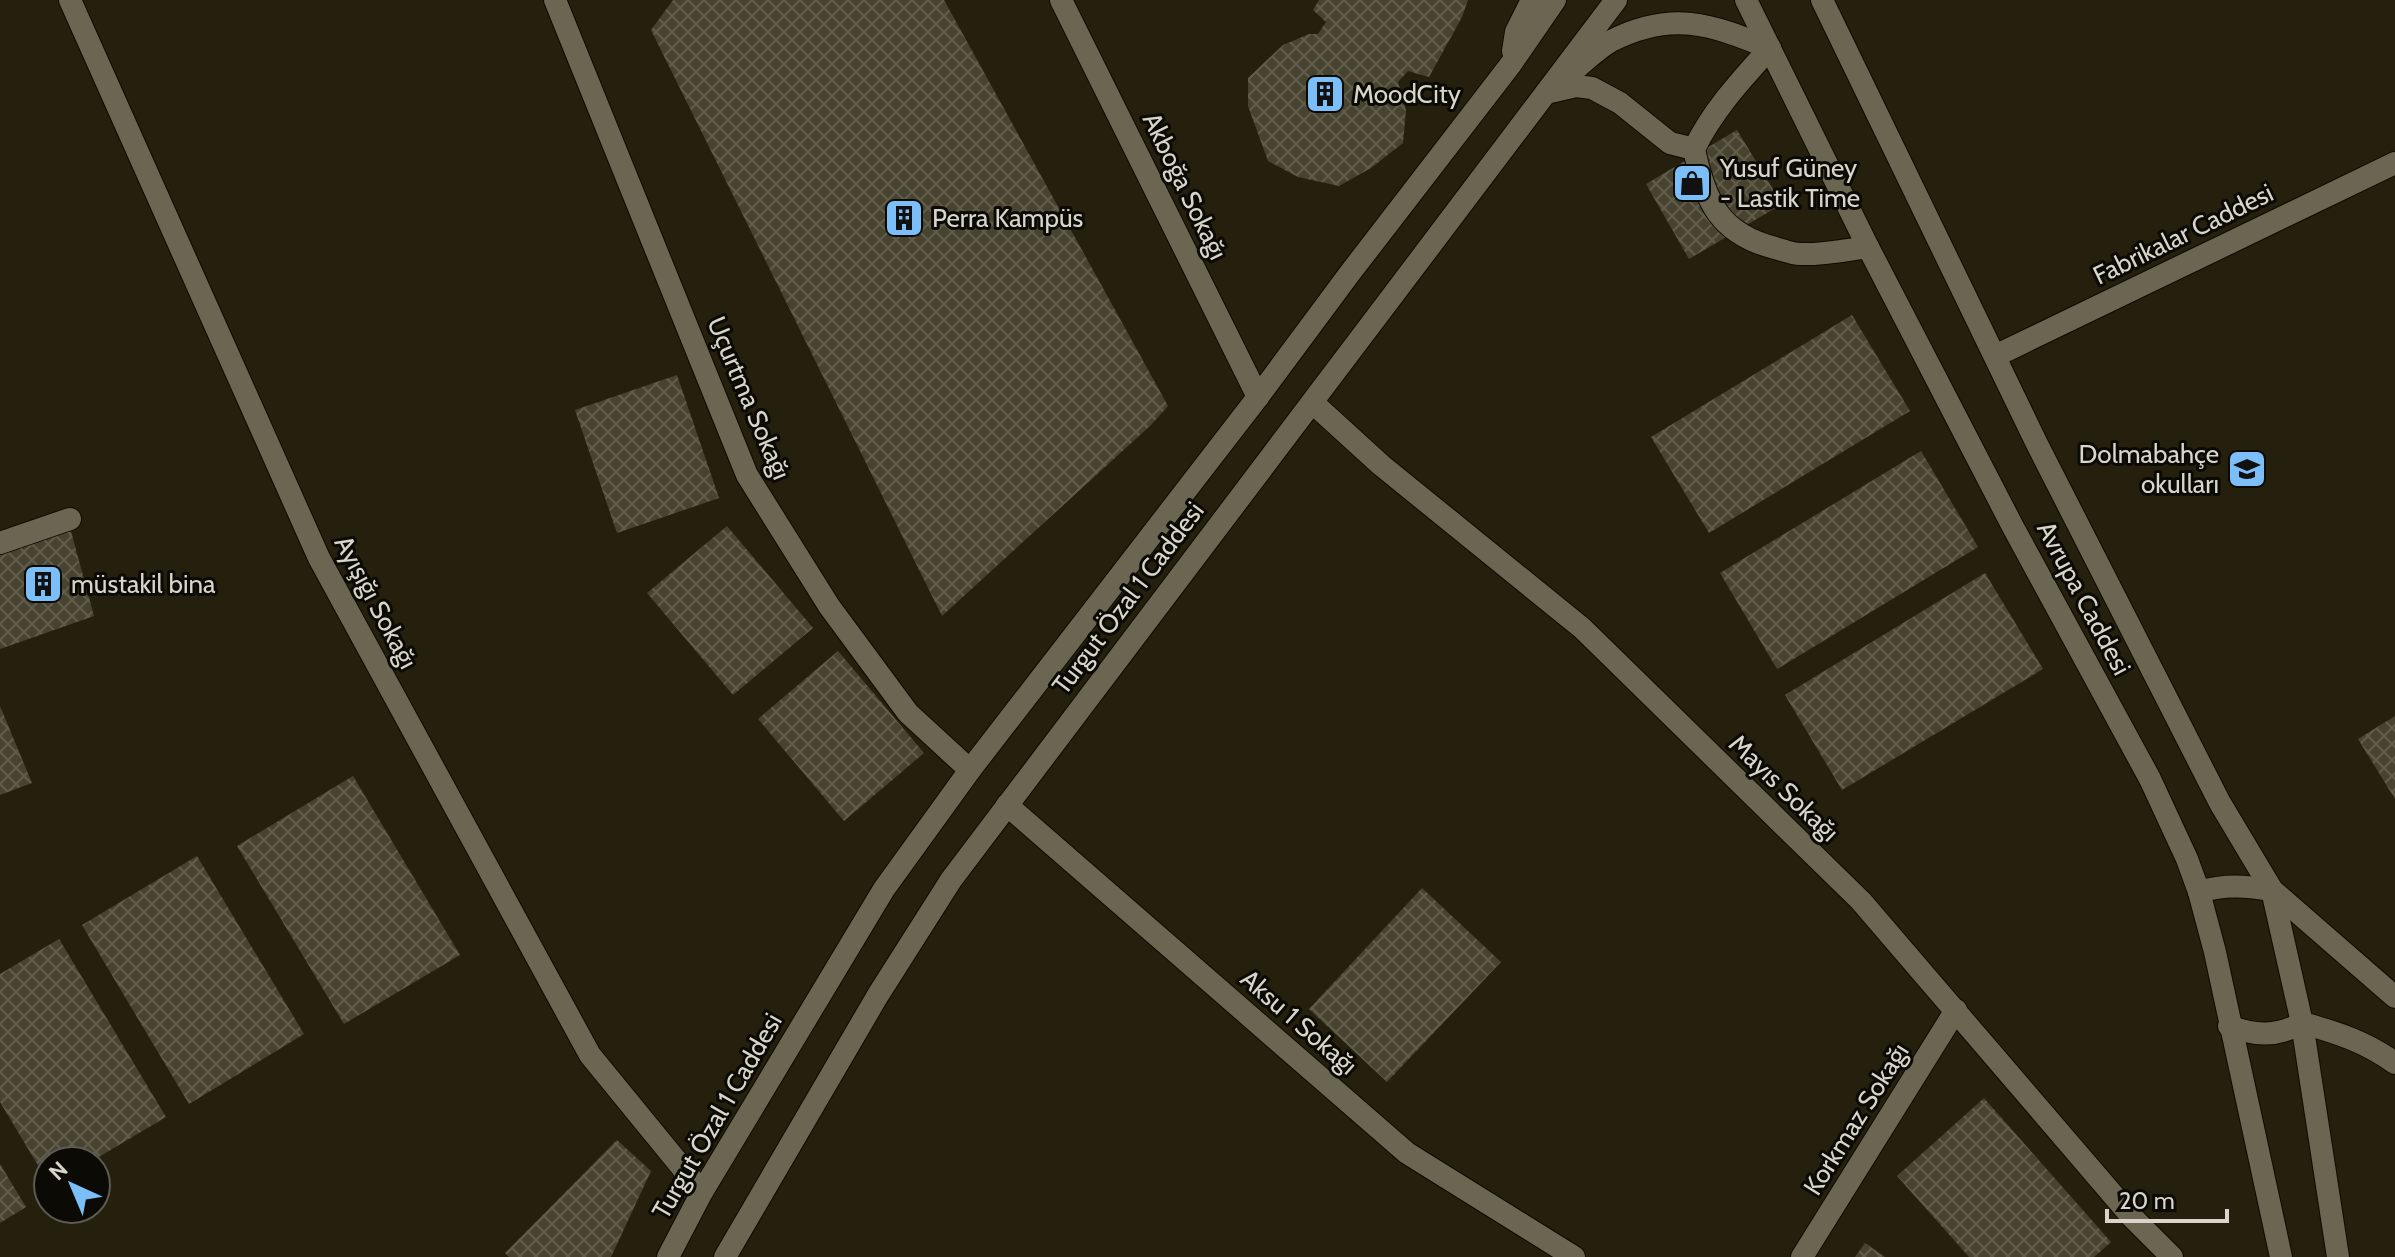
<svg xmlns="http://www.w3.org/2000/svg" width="2395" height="1257" font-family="Cabin,sans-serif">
<defs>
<pattern id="building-cross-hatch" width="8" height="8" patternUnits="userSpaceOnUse" patternTransform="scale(2)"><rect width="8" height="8" fill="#47432f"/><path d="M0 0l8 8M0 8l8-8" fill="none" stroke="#615d4c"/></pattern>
</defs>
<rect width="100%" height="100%" fill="#24200d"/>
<g fill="url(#building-cross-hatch)">
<polygon points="673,0 944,0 1168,406 1151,425 942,616 651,30"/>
<polygon points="1319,0 1468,0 1462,17 1429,77 1408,71 1398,82 1406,110 1403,143 1371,168 1339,186 1298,177 1268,161 1248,106 1248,78 1283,45 1309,34 1318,34 1326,22 1313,10"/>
<polygon points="1737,130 1782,204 1689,259 1646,184"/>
<polygon points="1852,315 1910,411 1709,533 1651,437"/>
<polygon points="677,375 719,498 617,533 575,410"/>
<polygon points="1921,451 1978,547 1777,669 1720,573"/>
<polygon points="69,524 94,616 0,649 0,553"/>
<polygon points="727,526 813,628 733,695 647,593"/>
<polygon points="1985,573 2043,669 1842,790 1785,695"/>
<polygon points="838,651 924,753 844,821 758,719"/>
<polygon points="0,706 32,783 0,795"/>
<polygon points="2395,716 2395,799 2358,739"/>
<polygon points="353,776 460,955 344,1024 237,846"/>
<polygon points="197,856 304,1034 189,1104 82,925"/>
<polygon points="1422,888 1501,962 1387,1082 1309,1009"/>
<polygon points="59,939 166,1117 92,1161 48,1161 48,1182 0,1102 0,974"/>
<polygon points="1984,1098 2111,1242 2094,1257 1969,1257 1897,1176"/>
<polygon points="617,1140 651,1171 611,1257 509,1257 505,1253"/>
<polygon points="0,1164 26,1207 0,1223"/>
<polygon points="1865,1243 1885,1257 1855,1257"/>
</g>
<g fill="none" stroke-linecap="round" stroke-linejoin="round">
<defs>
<g id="service">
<path d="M1770,48C1741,80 1713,110 1694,149C1705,202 1720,234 1775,248C1783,250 1792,254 1800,254C1822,255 1846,250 1868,247"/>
<polyline points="1546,93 1576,86 1592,88 1620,103 1670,143 1694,149"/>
</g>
<g id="minor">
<polyline points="70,0 319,558 590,1055 702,1192"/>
<polyline points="555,0 747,475 829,606 908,713 970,770"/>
<polyline points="1061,0 1258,397"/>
<polyline points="1313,403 1381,465 1582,628 1861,901 2132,1217 2172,1257"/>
<polyline points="0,543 70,519"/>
<polyline points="1007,805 1407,1153 1574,1257"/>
<polyline points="1802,1257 1956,1010"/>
</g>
<g id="tertiary">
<polyline points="1513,51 1516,32 1532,0"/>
<path d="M1572,72C1584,62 1597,49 1611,41C1672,10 1710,24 1770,48"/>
<polyline points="1995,356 2395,163"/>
<polyline points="2272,890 2395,997"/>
<path d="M2302,1023C2336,1032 2366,1042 2395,1063"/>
<polyline points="668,1257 702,1192 884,889 970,770 1258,397 1350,273 1511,64 1555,0"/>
<polyline points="725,1257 878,995 951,880 1616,0"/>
</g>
<g id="secondary">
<polyline points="1746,0 1868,247 2013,527 2150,779 2187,859 2199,892 2215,952 2281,1257"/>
<polyline points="1822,0 2037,444 2220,803 2272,890 2302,1023 2338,1257"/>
<path d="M2199,892C2225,884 2246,886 2272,890"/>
<path d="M2229,1026C2255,1036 2277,1037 2302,1023"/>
</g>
</defs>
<use href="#service" stroke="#0d0a00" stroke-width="24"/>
<use href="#minor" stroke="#0d0a00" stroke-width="24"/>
<use href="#tertiary" stroke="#0d0a00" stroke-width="24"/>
<use href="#secondary" stroke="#0d0a00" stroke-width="24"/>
<use href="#service" stroke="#6a6651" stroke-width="22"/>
<use href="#minor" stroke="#6a6651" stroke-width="22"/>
<use href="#tertiary" stroke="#6a6651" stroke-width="22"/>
<use href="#secondary" stroke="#6a6651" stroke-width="22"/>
</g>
<defs>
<symbol id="building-square" viewBox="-11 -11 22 22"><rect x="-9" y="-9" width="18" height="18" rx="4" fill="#7bbef8" stroke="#0b0a04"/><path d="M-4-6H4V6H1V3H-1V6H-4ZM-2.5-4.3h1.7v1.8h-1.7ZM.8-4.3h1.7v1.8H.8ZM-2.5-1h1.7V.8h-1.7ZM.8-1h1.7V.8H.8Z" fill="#111"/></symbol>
<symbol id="shop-square" viewBox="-11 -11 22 22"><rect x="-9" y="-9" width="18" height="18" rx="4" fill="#7bbef8" stroke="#0b0a04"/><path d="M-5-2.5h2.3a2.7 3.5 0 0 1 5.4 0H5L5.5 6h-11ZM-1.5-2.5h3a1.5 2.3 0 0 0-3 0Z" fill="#111"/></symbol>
<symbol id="school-square" viewBox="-11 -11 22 22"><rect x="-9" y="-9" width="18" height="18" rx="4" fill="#7bbef8" stroke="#0b0a04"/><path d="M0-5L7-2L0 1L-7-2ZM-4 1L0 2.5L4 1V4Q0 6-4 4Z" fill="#111"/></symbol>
</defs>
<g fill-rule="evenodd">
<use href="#building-square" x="1303" y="72" width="44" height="44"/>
<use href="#shop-square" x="1670" y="161" width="44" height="44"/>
<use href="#building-square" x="882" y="196" width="44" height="44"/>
<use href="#school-square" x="2225" y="447" width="44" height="44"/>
<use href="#building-square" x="21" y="562" width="44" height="44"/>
</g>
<g text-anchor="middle" stroke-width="6" stroke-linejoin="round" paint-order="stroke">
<g font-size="26" fill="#d8d5ca" stroke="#0b0a04" text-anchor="start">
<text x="1353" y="103">MoodCity</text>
<text x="1720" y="177">Yusuf Güney<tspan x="1720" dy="30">- Lastik Time</tspan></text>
<text x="932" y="227">Perra Kampüs</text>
<text x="2219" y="463" text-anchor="end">Dolmabahçe<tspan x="2219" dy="30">okulları</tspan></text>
<text x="71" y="593">müstakil bina</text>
</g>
<g font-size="26" fill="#d8d5ca" stroke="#0b0a04">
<text transform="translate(1185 186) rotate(64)" y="9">Akboğa Sokağı</text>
<text transform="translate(2183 234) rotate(-26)" y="9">Fabrikalar Caddesi</text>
<text transform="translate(749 398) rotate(67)" y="9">Uçurtma Sokağı</text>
<text transform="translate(1128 598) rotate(-53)" y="9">Turgut Özal 1 Caddesi</text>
<text transform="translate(2084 598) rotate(62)" y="9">Avrupa Caddesi</text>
<text transform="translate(376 602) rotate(62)" y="9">Ayışığı Sokağı</text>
<text transform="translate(1784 788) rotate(44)" y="9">Mayıs Sokağı</text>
<text transform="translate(1299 1022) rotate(41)" y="9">Aksu 1 Sokağı</text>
<text transform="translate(717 1116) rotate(-60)" y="9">Turgut Özal 1 Caddesi</text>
<text transform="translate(1856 1119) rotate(-58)" y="9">Korkmaz Sokağı</text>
</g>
</g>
<g transform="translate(72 1185) rotate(316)"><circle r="38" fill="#0b0a04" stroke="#5d5b53" stroke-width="2"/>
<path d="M0-6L14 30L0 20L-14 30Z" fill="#7bbef8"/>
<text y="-12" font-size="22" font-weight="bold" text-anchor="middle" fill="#d8d5ca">N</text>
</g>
<path d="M2107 1209v12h120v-12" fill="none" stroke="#d8d5ca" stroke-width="4"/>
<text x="2119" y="1209" font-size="24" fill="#d8d5ca" stroke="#0b0a04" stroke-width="6" paint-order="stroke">20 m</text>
</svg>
